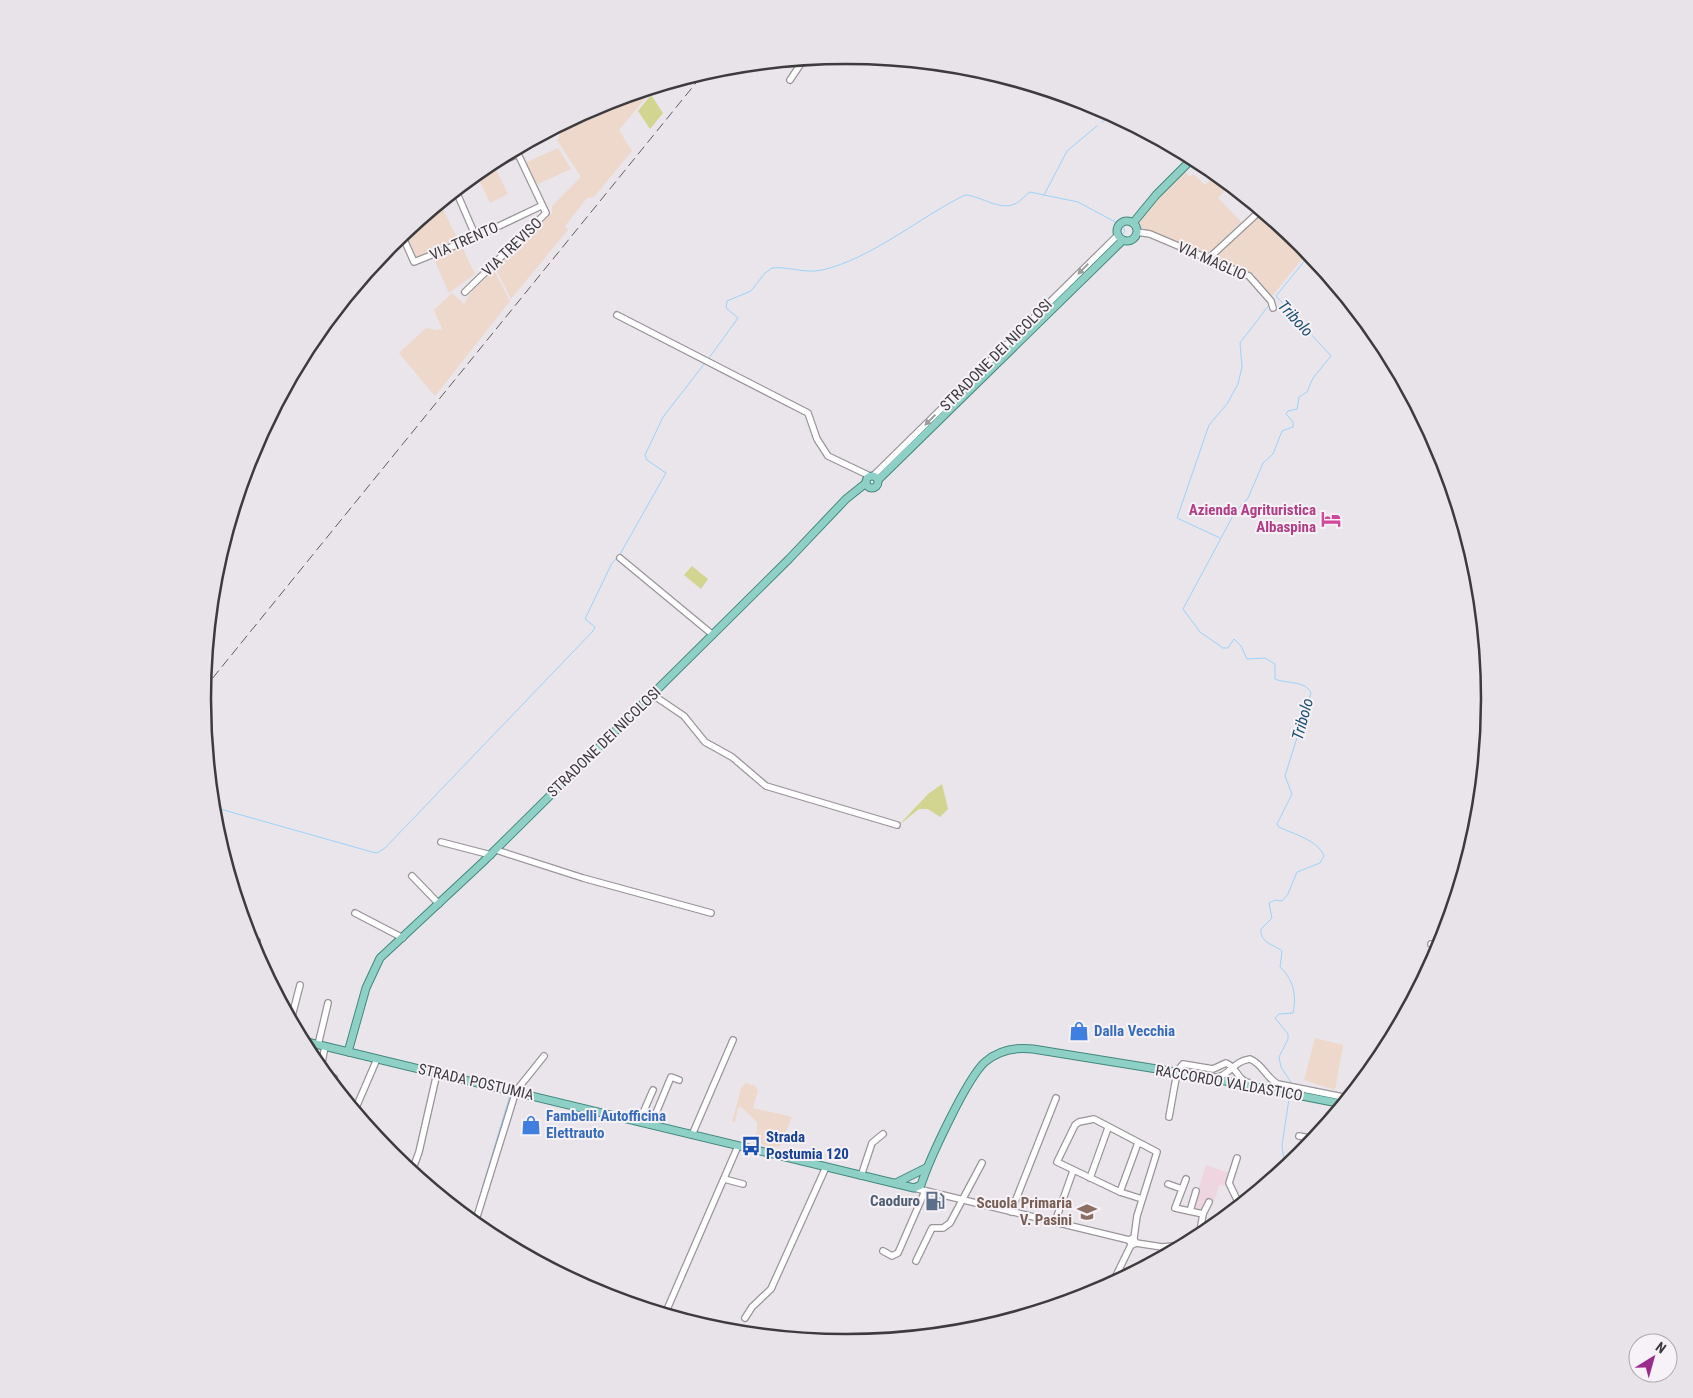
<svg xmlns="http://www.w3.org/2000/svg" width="1693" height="1398" font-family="'Roboto Condensed',sans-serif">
<rect width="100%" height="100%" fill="#eae5ea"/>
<g fill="#eed8cb">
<polygon points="654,88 619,130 632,151 594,197 587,198 565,226 568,230 511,299 495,268 552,213 552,206 581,177 557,140 560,135 556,128 600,104"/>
<polygon points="558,148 571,169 534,186 525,163"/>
<polygon points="495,168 508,194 490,203 477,175"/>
<polygon points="1184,170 1190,177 1193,174 1205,185 1216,174 1230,185 1218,198 1241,222 1207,255 1136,225 1144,211"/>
<polygon points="440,203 458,240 416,259 404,233"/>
<polygon points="1262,211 1308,252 1272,296 1254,279 1256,275 1214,257"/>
<polygon points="461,245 475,274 449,293 434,259"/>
<polygon points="494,270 510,301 435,396 399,353 426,328 436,330 442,329 434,310 452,293 464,304 472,291"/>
<polygon points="1315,1038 1343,1045 1335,1090 1304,1080"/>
<polygon points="746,1083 755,1086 758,1090 752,1111 753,1108 792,1117 780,1146 773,1147 752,1142 757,1130 757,1122 741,1107 738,1107 735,1122 732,1122 741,1088"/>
</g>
<polygon fill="#eed5df" points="1206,1165 1229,1173 1227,1186 1219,1185 1214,1202 1207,1200 1203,1211 1193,1208"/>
<g fill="#d1d58f">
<polygon points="651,95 663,113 650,129 638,111"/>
<polygon points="692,566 708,579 701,589 684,575"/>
<polygon points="942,784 948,809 940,817 928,809 919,809 899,825 928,794"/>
</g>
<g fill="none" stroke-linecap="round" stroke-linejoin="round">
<g stroke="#9ad3fd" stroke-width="1">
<polyline points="1102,122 1113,115"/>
<polyline points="1097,126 1067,151 1044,195 1078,202 1119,224"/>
<polyline points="1121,236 1125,231 1123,227"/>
<path d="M709,358L738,318L726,308L727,301L751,291L765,273L772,268C788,266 805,274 822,270C871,259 920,217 965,195C982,196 1000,212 1017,203C1022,200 1025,195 1030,192L1044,195"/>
<polyline points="857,486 863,480"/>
<polyline points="1220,538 1177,518 1209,425 1227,404 1238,384 1242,367 1240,343 1269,305"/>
<polyline points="213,807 372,852 377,853 385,848 593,631 595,627 585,619 612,563 619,556 666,473 647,460 645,455 663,417 705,363"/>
<polyline points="441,1071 485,1081"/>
<path d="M1292,1084L1281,1067L1279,1057L1288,1039V1034L1275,1018L1279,1014L1293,1013C1297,995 1293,979 1280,967L1282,951C1273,944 1260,943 1261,929L1272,918L1269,903L1275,900L1282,901L1288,894L1297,872L1320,863L1324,856C1318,840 1293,834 1279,827L1277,824L1292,794L1285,776L1311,693C1305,680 1286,684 1275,679V664L1265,658L1247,659L1241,646L1234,639L1228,648H1223L1200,632L1183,609L1235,512L1248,498L1263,463L1273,454L1282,431L1293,427V422L1286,414L1288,411L1297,409L1299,397L1307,392L1313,378L1331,356L1276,296L1310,254"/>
<polyline points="1285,1168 1282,1145 1289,1099"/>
<polyline points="478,1202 510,1095"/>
<polyline points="472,1221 476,1211"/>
</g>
<defs>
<g id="minor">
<polyline points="790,80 804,59"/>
<polyline points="456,191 476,237"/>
<polyline points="1137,232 1150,234 1249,276 1271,301 1273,308"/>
<polyline points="402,235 414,262 476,237 541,206"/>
<polyline points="1209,258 1261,210"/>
<polyline points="465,292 546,213 518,154 480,171"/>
<polyline points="617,315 808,413 817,439 828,456 870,476"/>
<polyline points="873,476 1118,235"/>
<polyline points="620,558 713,635"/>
<polyline points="653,695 684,716 705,742 732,757 766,786 897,825"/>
<polyline points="441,842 491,855"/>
<polyline points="496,850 583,878 711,913"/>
<polyline points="412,876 439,904"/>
<polyline points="355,913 403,938"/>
<polyline points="1431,944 1441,946"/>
<polyline points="254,950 257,941"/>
<polyline points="291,1020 300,985"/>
<polyline points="318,1045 328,1003"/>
<polyline points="321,1068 325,1046"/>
<path d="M1178,1070L1183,1064L1213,1069L1226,1063C1238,1068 1237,1081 1250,1083"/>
<polyline points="326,1075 334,1078"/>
<path d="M1213,1077C1228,1079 1232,1061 1250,1059C1263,1064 1266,1078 1278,1084L1348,1098"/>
<polyline points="355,1110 377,1059"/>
<polyline points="1169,1117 1176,1078"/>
<polyline points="639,1122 653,1090"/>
<polyline points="651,1125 671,1077 679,1080"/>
<polyline points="692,1135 733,1040"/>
<polyline points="1299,1136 1315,1139"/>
<polyline points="1237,1158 1229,1183 1240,1206"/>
<polyline points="412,1171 419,1152 437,1073"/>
<polyline points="861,1176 872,1143 883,1134"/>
<polyline points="1090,1178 1108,1128"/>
<polyline points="724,1179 743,1184"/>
<polyline points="1186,1179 1175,1208 1203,1214 1199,1237"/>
<polyline points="1168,1184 1182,1189"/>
<polyline points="914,1188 1129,1240 1133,1238 1136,1243"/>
<polyline points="1120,1192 1138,1143"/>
<polyline points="1190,1211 1196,1191"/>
<polyline points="1011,1212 1056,1098"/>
<polyline points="1203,1214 1209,1202"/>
<polyline points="1055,1222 1073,1171"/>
<polyline points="475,1223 516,1091 544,1056"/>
<polyline points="1134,1238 1137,1216 1157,1152 1094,1119 1079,1122 1075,1125 1057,1162 1120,1192 1142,1199"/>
<polyline points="1129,1240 1132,1245 1136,1243 1162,1247 1184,1245"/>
<polyline points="883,1251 892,1256 898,1253 925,1191"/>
<polyline points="916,1261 932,1228 943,1228 950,1223 982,1163"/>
<polyline points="1112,1284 1131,1245"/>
<polyline points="665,1314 738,1146"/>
<polyline points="745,1318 752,1307 771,1289 826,1167"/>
</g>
<g id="major">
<circle cx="1127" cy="231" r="10"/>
<polyline points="1133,223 1156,195 1193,158"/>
<circle cx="872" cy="482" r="6"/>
<polyline points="878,480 1123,240"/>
<path d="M303,1041L914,1188L921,1185C929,1160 967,1078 985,1062C999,1050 1016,1047 1033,1049L1194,1075L1343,1104"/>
<polyline points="348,1052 366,988 380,958 483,862 789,559 846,499 866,483"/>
<polyline points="896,1183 926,1168"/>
</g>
</defs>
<use href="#minor" stroke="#999599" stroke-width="8"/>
<use href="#major" stroke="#42887d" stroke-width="9"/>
<use href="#minor" stroke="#fff" stroke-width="5.5"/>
<use href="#major" stroke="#8fd0c6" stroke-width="7"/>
<polyline stroke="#605d60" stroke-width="1" stroke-dasharray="10 5" stroke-linecap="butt" points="203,690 704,73"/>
</g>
<defs><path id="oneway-solid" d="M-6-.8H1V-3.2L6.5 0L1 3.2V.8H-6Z" transform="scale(1.25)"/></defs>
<g fill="#9e9d9e">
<use href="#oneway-solid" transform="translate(1083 269) rotate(135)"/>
<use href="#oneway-solid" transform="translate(930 420) rotate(136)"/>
</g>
<defs>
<symbol id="hotel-bare" viewBox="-9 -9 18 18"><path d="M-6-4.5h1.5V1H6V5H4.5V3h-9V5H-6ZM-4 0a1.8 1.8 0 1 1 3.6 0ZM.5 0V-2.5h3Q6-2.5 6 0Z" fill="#d1479c" stroke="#f7f2f7" stroke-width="2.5" paint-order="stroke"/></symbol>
<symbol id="shop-bare" viewBox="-9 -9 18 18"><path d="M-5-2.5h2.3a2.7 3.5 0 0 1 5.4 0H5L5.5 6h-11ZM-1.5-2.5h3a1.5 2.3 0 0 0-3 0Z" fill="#3f7fe0" stroke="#f7f2f7" stroke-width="2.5" paint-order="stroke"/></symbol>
<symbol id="bus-bare" viewBox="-9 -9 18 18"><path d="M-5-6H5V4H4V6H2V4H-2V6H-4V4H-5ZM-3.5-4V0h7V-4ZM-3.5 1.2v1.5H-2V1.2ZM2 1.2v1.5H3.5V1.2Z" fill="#1a4fb4" stroke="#f7f2f7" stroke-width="2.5" paint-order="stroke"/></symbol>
<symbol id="fuel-bare" viewBox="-9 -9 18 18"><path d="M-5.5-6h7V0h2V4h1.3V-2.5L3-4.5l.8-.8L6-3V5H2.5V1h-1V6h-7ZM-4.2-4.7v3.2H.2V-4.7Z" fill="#5c6f8a" stroke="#f7f2f7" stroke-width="2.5" paint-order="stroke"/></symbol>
<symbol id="school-bare" viewBox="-9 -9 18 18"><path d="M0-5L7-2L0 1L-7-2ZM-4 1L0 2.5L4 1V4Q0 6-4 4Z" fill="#8d6e63" stroke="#f7f2f7" stroke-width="2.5" paint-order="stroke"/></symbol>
</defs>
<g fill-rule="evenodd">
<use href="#hotel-bare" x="1317" y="505" width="28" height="28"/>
<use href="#shop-bare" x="1065" y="1017" width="28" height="28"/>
<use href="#shop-bare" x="517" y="1111" width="28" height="28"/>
<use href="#bus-bare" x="737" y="1132" width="28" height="28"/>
<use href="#fuel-bare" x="921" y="1187" width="28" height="28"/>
<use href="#school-bare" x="1073" y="1198" width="28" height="28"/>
</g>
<g text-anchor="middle" stroke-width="4" stroke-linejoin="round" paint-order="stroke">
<g font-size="15" fill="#3d3b3d" stroke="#f7f2f7">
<text transform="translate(464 241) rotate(-24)" y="5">VIA TRENTO</text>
<text transform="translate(512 247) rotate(-44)" y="5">VIA TREVISO</text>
<text transform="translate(1212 261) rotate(24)" y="5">VIA MAGLIO</text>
<text transform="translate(996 355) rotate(-45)" y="5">STRADONE DEI NICOLOSI</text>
<text transform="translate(604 742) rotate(-44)" y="5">STRADONE DEI NICOLOSI</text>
<text transform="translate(476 1082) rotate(13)" y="5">STRADA POSTUMIA</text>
<text transform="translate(1229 1083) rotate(10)" y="5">RACCORDO VALDASTICO</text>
</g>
<g font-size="15" font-weight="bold" fill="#b23c85" stroke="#f7f2f7" text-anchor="end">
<text x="1316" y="515">Azienda Agrituristica<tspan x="1316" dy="17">Albaspina</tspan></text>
</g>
<g font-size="15" font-weight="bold" fill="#366cbe" stroke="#f7f2f7" text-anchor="start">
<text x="1094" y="1036">Dalla Vecchia</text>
<text x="546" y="1121">Fambelli Autofficina<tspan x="546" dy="17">Elettrauto</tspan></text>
</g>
<g font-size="15" font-weight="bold" fill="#164399" stroke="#f7f2f7" text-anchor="start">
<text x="766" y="1142">Strada<tspan x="766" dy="17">Postumia 120</tspan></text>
</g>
<g font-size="15" font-weight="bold" fill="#4e5e75" stroke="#f7f2f7" text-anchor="end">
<text x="920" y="1206">Caoduro</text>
</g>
<g font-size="15" font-weight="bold" fill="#785e54" stroke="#f7f2f7" text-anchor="end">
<text x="1072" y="1208">Scuola Primaria<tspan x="1072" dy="17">V. Pasini</tspan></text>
</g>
<g font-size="16" font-style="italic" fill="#194e72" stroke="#f7f2f7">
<text transform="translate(1296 318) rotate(47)" y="6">Tribolo</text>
<text transform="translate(1302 719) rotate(-75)" y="6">Tribolo</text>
</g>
</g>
<path d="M0 0H1693V1398H0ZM211 699a635 635 0 1 1 1270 0a635 635 0 1 1-1270 0Z" fill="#e8e3e8" fill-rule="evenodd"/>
<path fill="none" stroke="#3d3b3d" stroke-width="2.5" d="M211 699a635 635 0 1 1 1270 0a635 635 0 1 1-1270 0Z"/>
<g transform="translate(1653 1358) rotate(37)"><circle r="24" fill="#f7f2f7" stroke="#ada9ad"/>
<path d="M0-4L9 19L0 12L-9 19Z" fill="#982b8c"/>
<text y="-8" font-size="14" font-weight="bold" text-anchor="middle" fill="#3d3b3d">N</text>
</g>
</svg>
